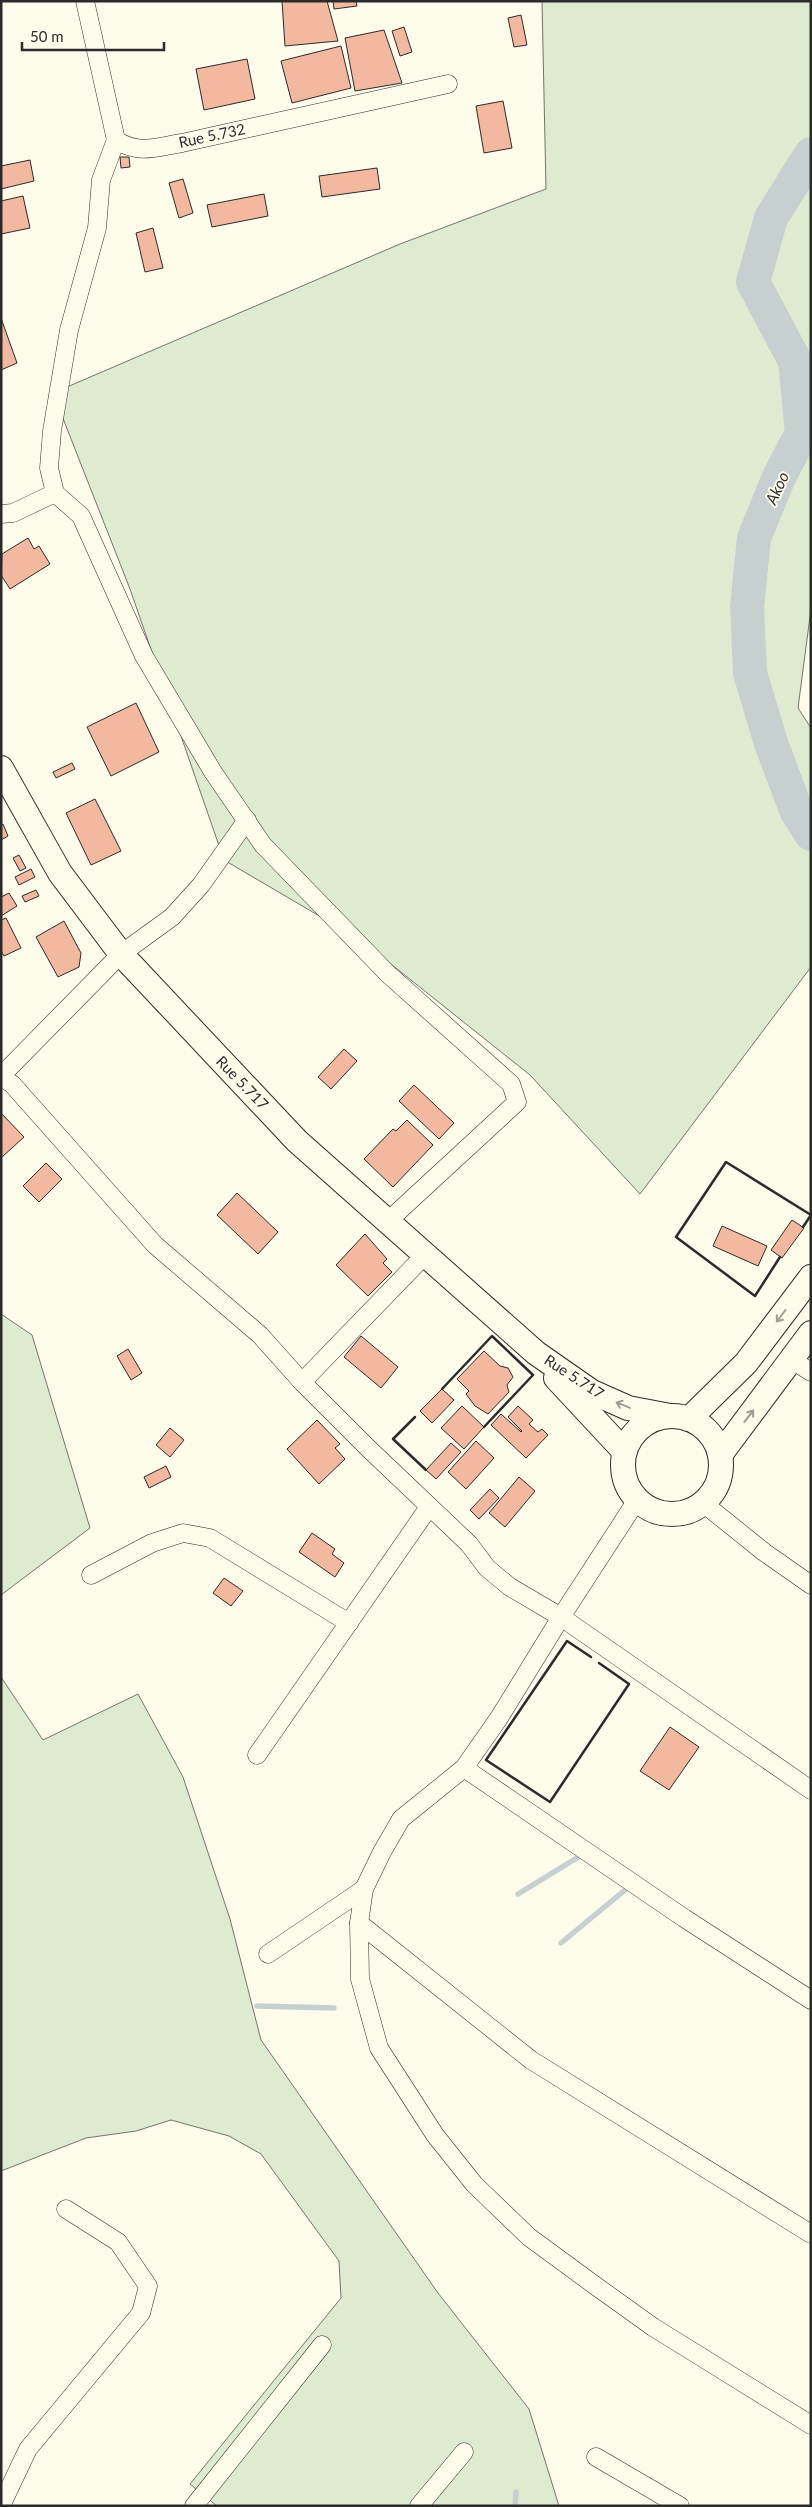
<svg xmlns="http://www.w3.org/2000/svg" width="812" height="2507" font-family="Lato,sans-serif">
<rect width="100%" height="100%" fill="#fdfbea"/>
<g fill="#deebd1" stroke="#74746e">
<polygon points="542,1 811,1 811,609 798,708 811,728 811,967 640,1194 530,1075 362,941 224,860 130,589 53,393 400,244 546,189"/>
<polygon points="1,1314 32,1335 90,1528 1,1595"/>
<polygon points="1,1677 43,1740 138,1694 183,1777 230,1919 261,2040 438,2293 529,2409 559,2506 217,2506 190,2484 341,2298 339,2261 261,2154 229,2136 171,2120 136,2131 86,2138 1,2171"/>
</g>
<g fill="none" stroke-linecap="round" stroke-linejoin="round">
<g stroke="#c7d0d0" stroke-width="5.5">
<polyline points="518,1894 585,1853"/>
<polyline points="561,1943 625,1890"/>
<polyline points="257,2006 334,2008"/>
<polyline points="515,2506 516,2492"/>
</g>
<polyline stroke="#c7d0d0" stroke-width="34" points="811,154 771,218 753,282 795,361 802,433 779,477 754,538 747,607 750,673 771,743 796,810 811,834"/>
</g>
<g fill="#f2b8a0" stroke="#2b2b2b">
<polygon points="282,1 327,1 338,41 285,46"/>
<polygon points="333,1 356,1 357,6 334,9"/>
<polygon points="521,15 527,45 514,47 508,18"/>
<polygon points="404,27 412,52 400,56 392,31"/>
<polygon points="384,30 402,83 355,91 345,38"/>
<polygon points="341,46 351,88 292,103 281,61"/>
<polygon points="247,59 255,99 204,110 196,69"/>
<polygon points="503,101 512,148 484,153 476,106"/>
<polygon points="120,157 129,157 130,167 121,168"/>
<polygon points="30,160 34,181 1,189 1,166"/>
<polygon points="377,168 380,189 322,197 319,176"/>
<polygon points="183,179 193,213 179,218 169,183"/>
<polygon points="264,194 268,216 212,227 207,205"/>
<polygon points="23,196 30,228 1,234 1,201"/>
<polygon points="153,228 163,268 145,272 136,233"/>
<polygon points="1,318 17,363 1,370"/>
<polygon points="28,538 34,549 39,546 50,564 10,589 1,575 2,554"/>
<polygon points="136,703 159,752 111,776 87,727"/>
<polygon points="72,763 75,769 56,778 53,772"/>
<polygon points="95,799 121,851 91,865 66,813"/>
<polygon points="3,824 8,836 1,840 1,825"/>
<polygon points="19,855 26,868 20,871 13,858"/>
<polygon points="31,869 35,877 19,885 15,877"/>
<polygon points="36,890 39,896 25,902 22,896"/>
<polygon points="9,893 17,906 1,916 1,897"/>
<polygon points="6,918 21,948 4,956 1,951 1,920"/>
<polygon points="64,921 81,953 79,967 58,977 36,937"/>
<polygon points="344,1049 357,1061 331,1089 318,1077"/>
<polygon points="414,1085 454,1123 439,1139 399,1101"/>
<polygon points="1,1113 24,1137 1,1158"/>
<polygon points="407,1120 433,1145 393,1187 364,1159 393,1129 396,1131"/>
<polygon points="46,1163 62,1179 39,1202 23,1186"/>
<polygon points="237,1193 278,1232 258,1254 217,1215"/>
<polygon points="792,1220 804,1228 782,1258 771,1250"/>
<polygon points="722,1226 767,1246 758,1266 713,1246"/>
<polygon points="365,1234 387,1259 383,1263 392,1272 368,1296 336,1265"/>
<polygon points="361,1336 398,1367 381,1388 344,1357"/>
<polygon points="128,1349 142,1373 131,1380 117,1356"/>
<polygon points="484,1351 500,1366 508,1368 513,1377 507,1385 509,1392 488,1414 475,1406 466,1394 469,1391 457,1379"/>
<polygon points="442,1389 454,1400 432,1423 420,1411"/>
<polygon points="462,1406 484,1427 464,1449 441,1428"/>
<polygon points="518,1406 533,1420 529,1424 538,1432 542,1429 548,1435 526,1458 491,1425 501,1414 521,1432 522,1431 508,1417"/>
<polygon points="317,1420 340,1444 335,1448 345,1459 319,1484 287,1449"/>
<polygon points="170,1428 184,1440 170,1457 156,1445"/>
<polygon points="476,1441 494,1458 466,1489 448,1472"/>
<polygon points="451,1443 461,1452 436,1479 426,1470"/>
<polygon points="166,1466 171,1477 149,1488 144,1477"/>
<polygon points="519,1477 535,1491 505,1527 489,1513"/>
<polygon points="490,1489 499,1498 479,1519 470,1510"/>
<polygon points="312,1533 335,1549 332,1554 344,1563 335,1577 299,1552"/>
<polygon points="224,1578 243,1591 231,1606 213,1593"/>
<polygon points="670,1727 699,1747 669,1790 640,1771"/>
</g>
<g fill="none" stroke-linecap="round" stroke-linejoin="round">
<defs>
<g id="street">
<path d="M85,1L116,140C139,155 156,147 182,143L448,84"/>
<polyline points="116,140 101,180 97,228 69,330 52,431 49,468 55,493 81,516 144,656 213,772 263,845 388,974 511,1084 517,1102 388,1221"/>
<polyline points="1,514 13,513 55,493"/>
<polyline points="1,1076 121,954 172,917 201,885 247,820"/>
<polyline points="1,1077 12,1084 155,1245 260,1335 302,1382 369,1449 469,1544 487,1568 510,1587 561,1617 811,1790"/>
<polyline points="792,1360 811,1372"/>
<polyline points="302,1382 426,1254"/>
<polyline points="637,1500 561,1617 499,1718 464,1768 401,1819 382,1852 364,1889 359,1923 360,1979 379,2048 435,2135 474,2184 529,2237 593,2284 653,2327 811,2425"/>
<polyline points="703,1503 764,1552 811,1585"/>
<polyline points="91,1575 152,1543 183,1533 210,1538 349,1623"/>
<polyline points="257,1755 429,1507"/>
<polyline points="464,1768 684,1918 811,2000"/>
<polyline points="359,1923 531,2060 811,2234"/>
<polyline points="268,1954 364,1889"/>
<polyline points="596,2457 680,2506"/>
<polyline points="1,2506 28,2449 141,2313 148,2286 118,2242 66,2209"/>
<polyline points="194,2506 322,2345"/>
<polyline points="419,2506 464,2452"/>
</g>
<g id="secondary">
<polyline points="1,768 60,873 121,954 297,1141 536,1353 592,1392 628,1408 670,1416"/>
<polyline points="556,1378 624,1451"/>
<circle cx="672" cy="1465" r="49"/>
<polyline points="689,1419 746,1363 811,1277"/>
<polyline points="720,1455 811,1333"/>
</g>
</defs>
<use href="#street" stroke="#2b2b2b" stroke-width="19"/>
<use href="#secondary" stroke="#2b2b2b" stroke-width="26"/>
<use href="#street" stroke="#fdfbea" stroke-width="18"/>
<use href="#secondary" stroke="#fdfbea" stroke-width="24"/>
<g stroke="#2b2b2b" stroke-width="2.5">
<polyline points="780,1257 755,1296 676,1237 726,1162 811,1215 803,1227"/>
<polyline points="442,1389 492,1336 533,1375 484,1427"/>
<polyline points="415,1417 393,1439 426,1470"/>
<polyline points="591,1657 567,1641 486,1760 550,1802 629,1684 599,1663"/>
</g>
</g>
<defs><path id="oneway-shaft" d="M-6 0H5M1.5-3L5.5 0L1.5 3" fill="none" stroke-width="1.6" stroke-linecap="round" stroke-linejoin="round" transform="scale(1.25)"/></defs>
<g stroke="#9e9d94">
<use href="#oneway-shaft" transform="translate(781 1316) rotate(127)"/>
<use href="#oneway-shaft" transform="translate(623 1405) rotate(-158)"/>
<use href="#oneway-shaft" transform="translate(749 1416) rotate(-52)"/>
</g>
<g text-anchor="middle" stroke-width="4" stroke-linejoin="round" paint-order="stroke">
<g font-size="15" fill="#2b2b2b" stroke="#fdfbea">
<text transform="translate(212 136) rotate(-12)" y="5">Rue 5.732</text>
<text transform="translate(242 1083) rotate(46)" y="5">Rue 5.717</text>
<text transform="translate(574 1377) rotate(33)" y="5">Rue 5.717</text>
</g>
<g font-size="16" font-style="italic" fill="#2b2b2b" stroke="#fdfbea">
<text transform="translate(777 488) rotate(-65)" y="6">Akoo</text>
</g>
</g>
<rect width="812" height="2507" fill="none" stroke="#2b2b2b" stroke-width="5"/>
<path d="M22 42v8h142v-8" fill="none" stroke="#2b2b2b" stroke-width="2.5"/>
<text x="30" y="42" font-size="15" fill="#2b2b2b" stroke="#fdfbea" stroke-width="4" paint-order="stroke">50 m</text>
</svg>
